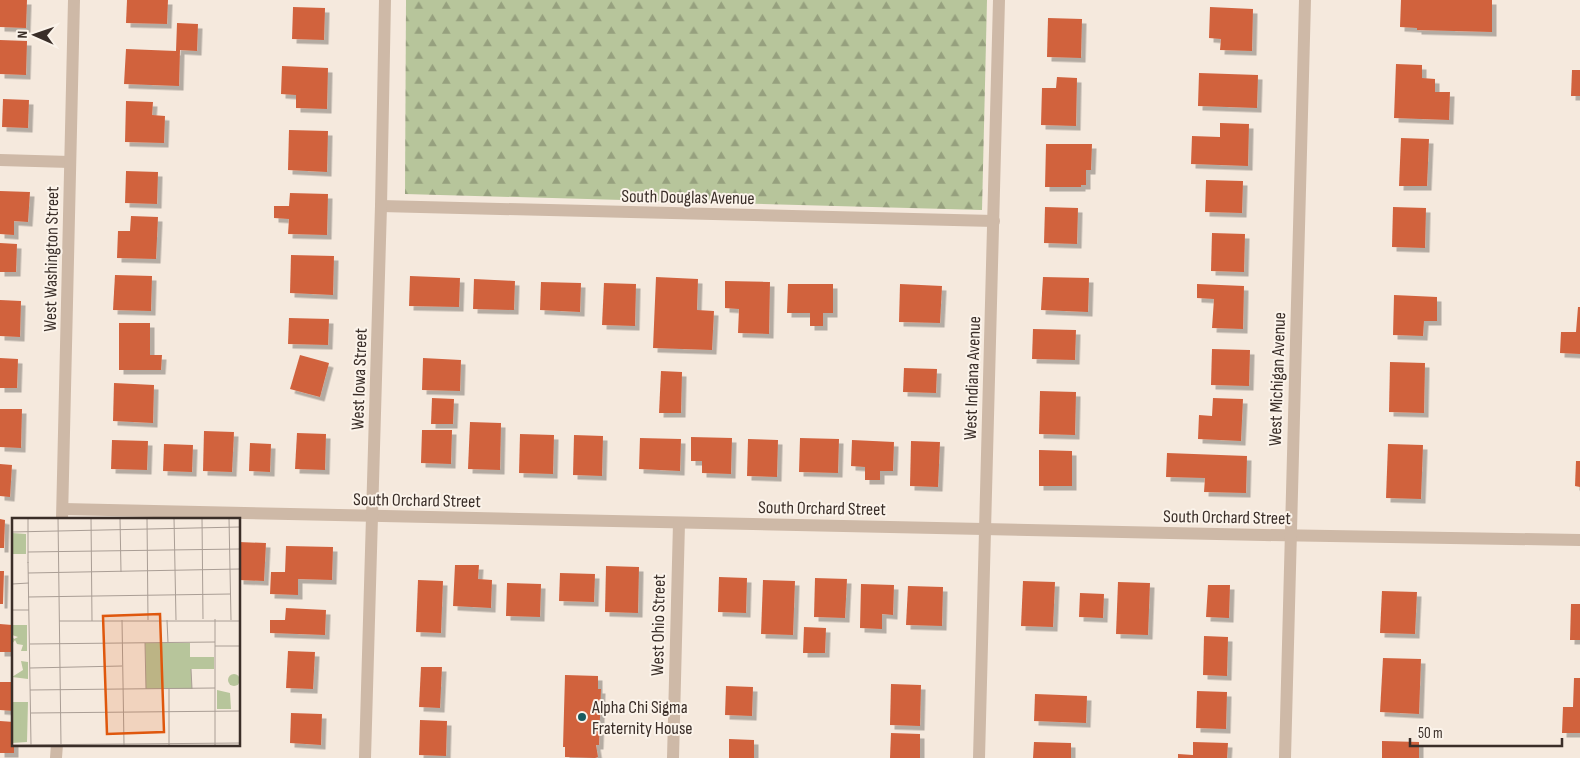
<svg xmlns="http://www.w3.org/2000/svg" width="1580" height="758" font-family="'Sofia Sans Condensed',sans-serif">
<defs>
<pattern id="forest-firs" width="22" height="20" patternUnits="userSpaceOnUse" patternTransform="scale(1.25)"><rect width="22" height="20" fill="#b7c59b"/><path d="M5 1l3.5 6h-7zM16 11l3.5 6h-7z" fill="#96a07e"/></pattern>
<filter id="shadow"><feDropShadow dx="4.5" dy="4.5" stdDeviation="0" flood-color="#0004"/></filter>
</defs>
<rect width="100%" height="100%" fill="#f5e9dd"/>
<polygon fill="url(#forest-firs)" points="406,0 987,0 982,210 405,194"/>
<g fill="#d1623e" filter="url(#shadow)">
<polygon points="0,0 27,0 26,28 0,27"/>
<polygon points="127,0 168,0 167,24 126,23"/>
<polygon points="1401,0 1492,0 1492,32 1417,30 1417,28 1400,27"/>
<polygon points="293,7 325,8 324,40 292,39"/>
<polygon points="1210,7 1253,9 1252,51 1220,50 1221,39 1209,38"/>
<polygon points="1048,18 1082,19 1081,58 1047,57"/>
<polygon points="177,23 198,24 197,51 180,50 179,86 124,84 126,49 176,51"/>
<polygon points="0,40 27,41 26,75 0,74"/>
<polygon points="1396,64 1422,65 1422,78 1435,79 1435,92 1450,92 1449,120 1394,118"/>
<polygon points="282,66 328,68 327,109 296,108 296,95 281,94"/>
<polygon points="1572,70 1580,70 1580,96 1571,96"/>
<polygon points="1199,73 1258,75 1257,108 1198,106"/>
<polygon points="1057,77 1077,78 1076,126 1041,125 1042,88 1056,88"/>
<polygon points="3,99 29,100 28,128 2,127"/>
<polygon points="126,101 153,102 152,115 165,116 164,143 125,142"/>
<polygon points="1220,123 1249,124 1248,166 1191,164 1192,136 1220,137"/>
<polygon points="289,130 328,131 327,172 288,170"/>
<polygon points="1401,138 1429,139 1427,186 1399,186"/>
<polygon points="1046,144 1092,144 1091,170 1086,170 1086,185 1081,185 1081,187 1045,187"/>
<polygon points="126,171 158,172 157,204 125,203"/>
<polygon points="1206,180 1243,181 1242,213 1205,212"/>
<polygon points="0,191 30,192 28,222 14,221 14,235 0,234"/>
<polygon points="290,193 328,194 327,235 288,234 289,219 274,218 274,206 289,206"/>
<polygon points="1045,207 1078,208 1077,244 1044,243"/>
<polygon points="1393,207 1426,208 1425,248 1392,247"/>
<polygon points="131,216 158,217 156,259 117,258 118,231 130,231"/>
<polygon points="1212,233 1245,234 1244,272 1211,271"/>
<polygon points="0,243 17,244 16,272 0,272"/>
<polygon points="291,255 334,256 333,295 290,293"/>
<polygon points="115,275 152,276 151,311 113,310"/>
<polygon points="410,276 460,278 459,307 409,306"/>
<polygon points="656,277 698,279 697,310 714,311 712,350 653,348"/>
<polygon points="1043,277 1089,278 1088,312 1041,310"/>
<polygon points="474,279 515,281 514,310 473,309"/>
<polygon points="725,281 770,282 769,334 738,333 739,309 725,308"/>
<polygon points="541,282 581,283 580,312 540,310"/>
<polygon points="604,283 636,284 635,326 602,325"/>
<polygon points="788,284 833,284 833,313 823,313 823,326 810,326 810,313 787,313"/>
<polygon points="900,284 942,286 940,323 899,322"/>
<polygon points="1197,284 1244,286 1243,329 1212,328 1214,299 1197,298"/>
<polygon points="1394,295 1437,297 1437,321 1424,321 1423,336 1393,335"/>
<polygon points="0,300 21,301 20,337 0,336"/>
<polygon points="1578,307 1580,307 1580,354 1560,353 1561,332 1576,332"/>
<polygon points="289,318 329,319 328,345 288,344"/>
<polygon points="119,323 150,323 150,355 162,355 161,370 119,370"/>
<polygon points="1033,329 1076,330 1075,360 1032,359"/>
<polygon points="1212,349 1250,350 1249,386 1211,385"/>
<polygon points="300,355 329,363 320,397 290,389"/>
<polygon points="0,358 18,359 17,388 0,388"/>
<polygon points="423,358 461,360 460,391 422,390"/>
<polygon points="1390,362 1425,363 1424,413 1389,412"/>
<polygon points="904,368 937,369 936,393 903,392"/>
<polygon points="661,371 682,372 681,413 659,413"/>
<polygon points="114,383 154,385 153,423 113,421"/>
<polygon points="1040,391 1076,392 1075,435 1039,434"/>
<polygon points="432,398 454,399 453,424 431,424"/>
<polygon points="1213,398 1243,399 1241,441 1198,439 1199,415 1212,416"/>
<polygon points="0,409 22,409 21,448 0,447"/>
<polygon points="470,422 501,423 500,470 468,469"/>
<polygon points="422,430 452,430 451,464 421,463"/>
<polygon points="204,431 234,432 232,472 203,471"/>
<polygon points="297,433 326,434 325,470 295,469"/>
<polygon points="520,434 554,435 553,474 519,473"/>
<polygon points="574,435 603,436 602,476 573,475"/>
<polygon points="691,437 732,438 731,474 702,473 702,461 691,461"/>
<polygon points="640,438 681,439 680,471 639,469"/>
<polygon points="800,438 839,439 838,473 799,472"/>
<polygon points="748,439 778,440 777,477 747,476"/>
<polygon points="112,440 148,441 147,470 111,469"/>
<polygon points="852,440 894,442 893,471 880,471 880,480 865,480 865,467 851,466"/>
<polygon points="911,441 940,442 938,487 910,486"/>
<polygon points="250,443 271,444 270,472 249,471"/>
<polygon points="164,444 193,445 192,472 163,471"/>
<polygon points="1388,444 1423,445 1421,499 1386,498"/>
<polygon points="1039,450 1072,451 1072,486 1039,486"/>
<polygon points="1167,453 1247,456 1246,493 1204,492 1205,478 1166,477"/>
<polygon points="1576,461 1580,461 1580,487 1575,486"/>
<polygon points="0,464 12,465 10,497 0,496"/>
<polygon points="0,519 5,520 4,548 0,548"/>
<polygon points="239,542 266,543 264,581 239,580"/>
<polygon points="286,546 333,547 332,580 298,579 298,595 270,594 271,572 285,572"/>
<polygon points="455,565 479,565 478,579 492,580 491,608 453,606"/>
<polygon points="606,566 639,567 638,613 605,612"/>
<polygon points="0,571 4,571 3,604 0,604"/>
<polygon points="560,573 595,574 594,602 559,601"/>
<polygon points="719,577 747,578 746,613 718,612"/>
<polygon points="815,578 847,579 845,618 814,617"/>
<polygon points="418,580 443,581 441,633 416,632"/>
<polygon points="763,580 795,581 793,635 761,634"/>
<polygon points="1023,581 1055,582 1053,627 1021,626"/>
<polygon points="1118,582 1150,583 1148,635 1116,634"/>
<polygon points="507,583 541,584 540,617 506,616"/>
<polygon points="861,584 894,585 893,615 882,614 882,629 860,628"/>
<polygon points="1208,585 1230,585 1229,618 1206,617"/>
<polygon points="908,586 943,587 942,626 906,625"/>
<polygon points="1382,591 1417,592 1415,634 1380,633"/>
<polygon points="1080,593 1104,594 1103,618 1079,617"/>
<polygon points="1571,604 1580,604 1580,640 1570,640"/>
<polygon points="286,608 326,610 325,635 270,633 270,620 285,620"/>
<polygon points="0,624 12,625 12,652 0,652"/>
<polygon points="804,627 826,628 825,653 803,653"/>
<polygon points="1204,636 1228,637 1227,676 1203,675"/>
<polygon points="288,651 315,652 313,689 286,688"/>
<polygon points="1383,658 1421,659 1419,714 1380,712"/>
<polygon points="421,667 442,667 440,708 419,707"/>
<polygon points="565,675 598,676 598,689 601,689 599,745 596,745 598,757 595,758 565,757 565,747 563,747"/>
<polygon points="1574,678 1580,678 1580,733 1562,733 1563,707 1573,707"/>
<polygon points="0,682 14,682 14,711 0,710"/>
<polygon points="891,684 921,685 920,726 890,725"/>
<polygon points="726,686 753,687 752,716 725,715"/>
<polygon points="1197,691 1227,692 1226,729 1196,728"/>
<polygon points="1035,694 1087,696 1086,723 1034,721"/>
<polygon points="291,713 322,714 321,745 290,743"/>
<polygon points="420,720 447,721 446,756 419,755"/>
<polygon points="0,721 14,722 14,753 0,753"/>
<polygon points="891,733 920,734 920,758 890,758"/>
<polygon points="729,739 754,740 754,758 729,758"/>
<polygon points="1382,741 1419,742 1419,758 1382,758"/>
<polygon points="1034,742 1071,743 1071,758 1033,758"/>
<polygon points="1193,742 1228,743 1227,758 1178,758 1178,754 1193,755"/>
</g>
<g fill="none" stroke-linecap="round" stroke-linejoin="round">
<g stroke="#ceb9a7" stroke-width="12">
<polyline points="0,160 70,162"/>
<polyline points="381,206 994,221"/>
<polyline points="63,509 1264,535 1580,540"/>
<polyline points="62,519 74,0"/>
<polyline points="56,758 57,744"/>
<polyline points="365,758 381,206 385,0"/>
<polyline points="673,758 679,523"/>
<polyline points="979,758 999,0"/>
<polyline points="1285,758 1305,0"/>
</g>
</g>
<circle fill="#195b60" stroke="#fbf3ea" stroke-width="2" cx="582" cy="717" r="5"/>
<g text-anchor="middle" stroke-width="4" stroke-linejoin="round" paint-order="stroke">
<g font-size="18" fill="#3a2e28" stroke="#fbf3ea">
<text transform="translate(688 197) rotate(1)" y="6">South Douglas Avenue</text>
<text transform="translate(51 259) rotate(-89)" y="6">West Washington Street</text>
<text transform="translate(972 378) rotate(-88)" y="6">West Indiana Avenue</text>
<text transform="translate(359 379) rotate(-88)" y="6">West Iowa Street</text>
<text transform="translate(1277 379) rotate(-88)" y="6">West Michigan Avenue</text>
<text transform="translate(417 500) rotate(1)" y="6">South Orchard Street</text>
<text transform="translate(822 508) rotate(1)" y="6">South Orchard Street</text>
<text transform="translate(1227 517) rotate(1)" y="6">South Orchard Street</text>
<text transform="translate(658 625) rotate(-89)" y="6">West Ohio Street</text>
</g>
<g font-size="18" fill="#3a2e28" stroke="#fbf3ea" text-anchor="start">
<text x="592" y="713">Alpha Chi Sigma<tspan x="592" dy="21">Fraternity House</tspan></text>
</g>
</g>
<g transform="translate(12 518)">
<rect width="228" height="228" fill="#f5e9dd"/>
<path d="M0,15L14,16V36H0ZM0,107H15V133H9L11,127L5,126L3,122L0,126V118L2,121L6,119L0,117ZM133,125H178V139H202V151H179L180,171H134ZM9,143L16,144V161L0,159L11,152ZM205,172L218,175L219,191H205ZM0,184H16L15,224L0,225Z" fill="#b7c59b"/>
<path d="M134,127H155L153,147L156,170H134ZM2,184H8L9,223H2Z" fill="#b7c59b"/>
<path d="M216 162a6 6 0 1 1 12 0a6 6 0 1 1-12 0Z" fill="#b7c59b"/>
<path fill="none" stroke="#aa9e95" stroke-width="1" d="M46,0L49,227M79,0L80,103M108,0L109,54M135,0L136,102M162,0L164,102M190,0L191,101M217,0L219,102M0,14L228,9M16,34L228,31M16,44L19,227M16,45V0M16,55L228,51M0,66L17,65M16,79L219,76M0,92H17M203,101V227M110,102L112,227M155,102L156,125M47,103H228M133,125L134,171M18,126L203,124M203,128H228M18,150L110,148M179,151L180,171M157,171V227M18,172L203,170M19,195L228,193M0,227L228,225"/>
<path fill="#df570d" fill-opacity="0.15" stroke="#df570d" stroke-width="2.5" d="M148,96L152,214L95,216L91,98Z"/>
<rect width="228" height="228" fill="none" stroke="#3a2e28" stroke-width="2.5"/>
</g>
<g transform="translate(35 35) rotate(272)" stroke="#fbf3ea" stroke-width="4" paint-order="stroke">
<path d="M0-4L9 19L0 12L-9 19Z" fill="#3a2e28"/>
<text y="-8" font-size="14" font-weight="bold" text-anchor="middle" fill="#3a2e28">N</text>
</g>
<path d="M1410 738v8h152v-8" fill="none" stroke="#3a2e28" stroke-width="2.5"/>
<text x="1418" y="738" font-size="15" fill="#3a2e28" stroke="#fbf3ea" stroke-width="4" paint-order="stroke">50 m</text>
</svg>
